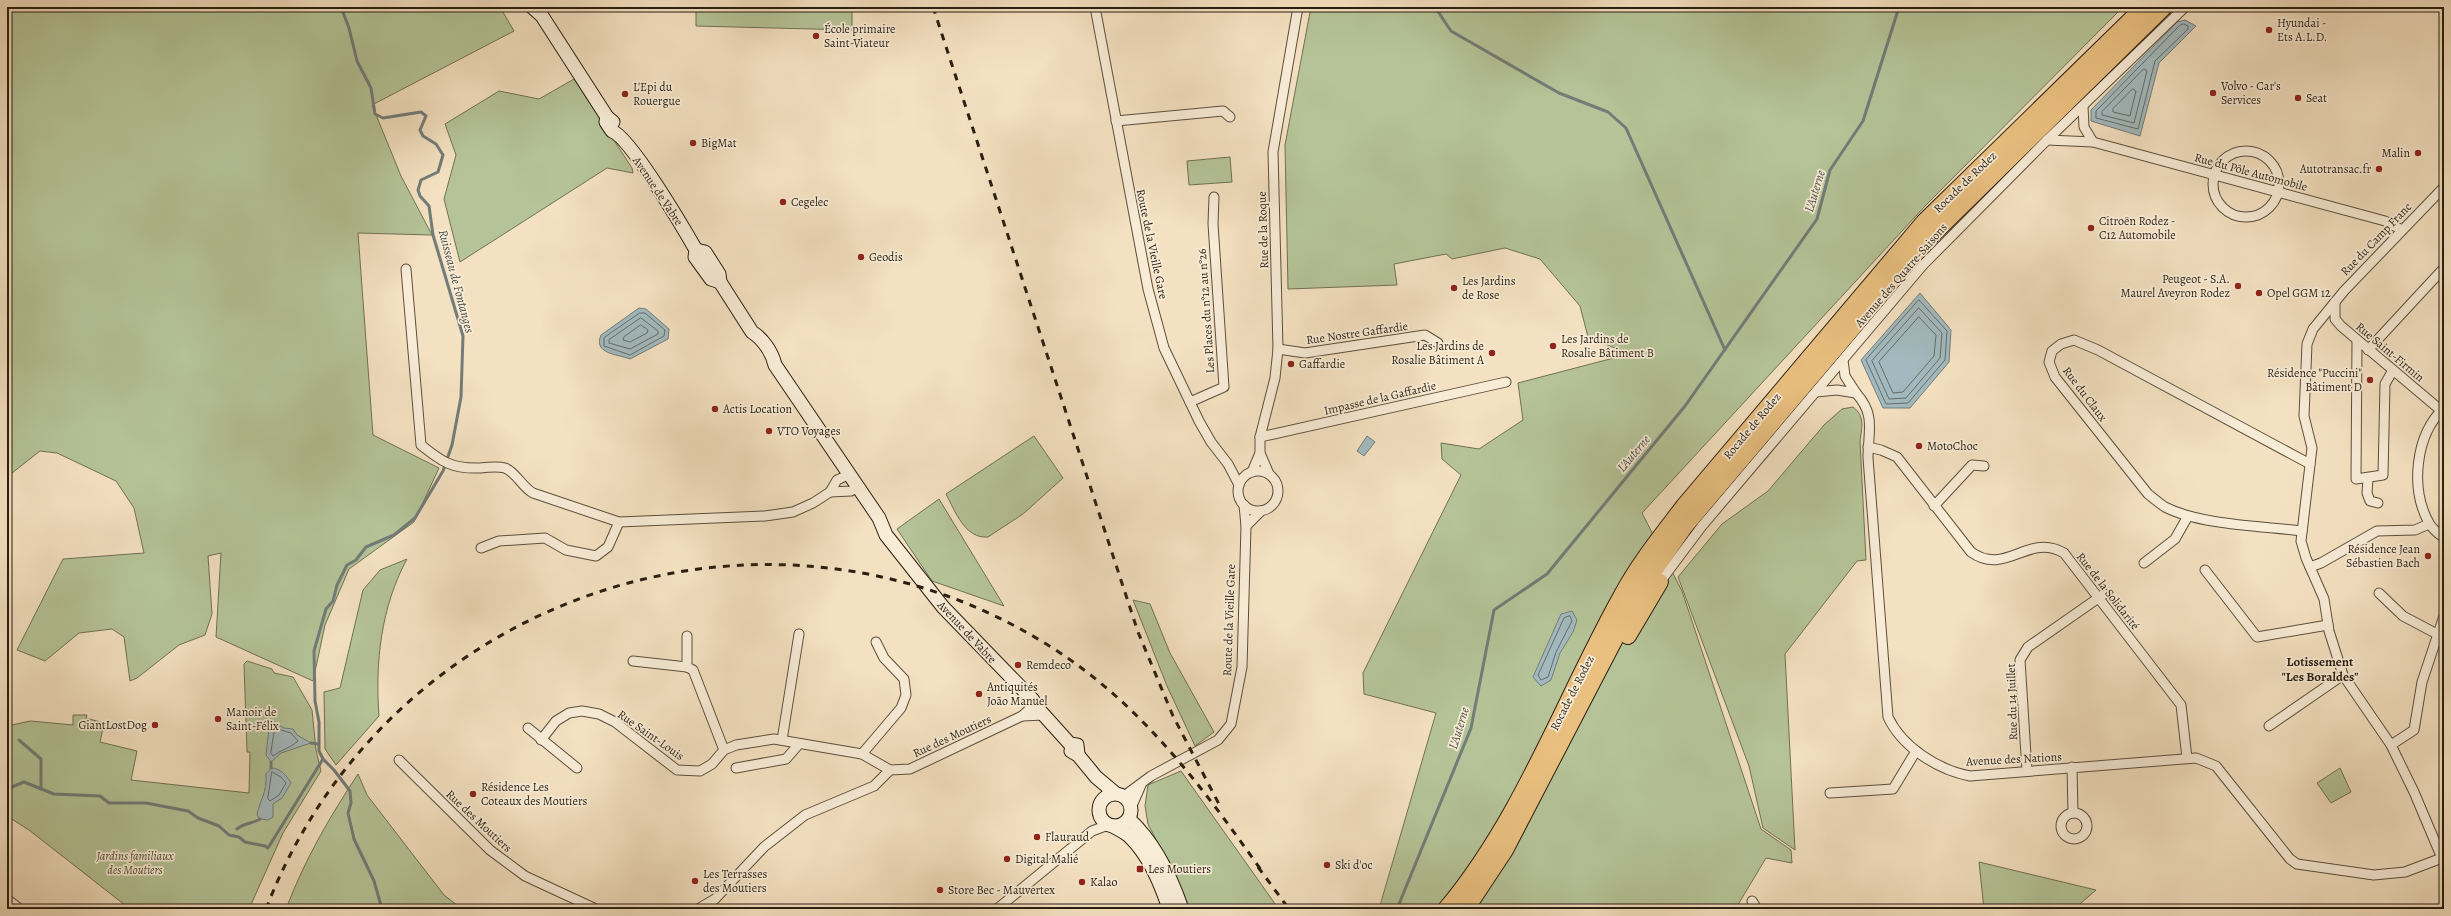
<svg xmlns="http://www.w3.org/2000/svg" width="2451" height="916" font-family="Alegreya,serif">
<rect width="100%" height="100%" fill="#f4e1c1"/>
<filter id="stains"><feTurbulence type="fractalNoise" baseFrequency=".005" numOctaves="4"/><feColorMatrix values="0 0 0 0 .2 0 0 0 0 .09 0 0 0 0 .02 0 0 0 .5 -.17"/></filter>
<radialGradient id="worn" r=".72"><stop offset=".6" stop-color="#630" stop-opacity="0"/><stop offset="1" stop-color="#630" stop-opacity=".3"/></radialGradient>
<g fill="#b5c498" stroke="#6f7154">
<polygon points="7,7 500,7 514,31 372,105 401,176 432,235 358,233 373,435 439,468 414,522 349,569 325,625 313,681 216,637 221,553 208,556 212,614 205,635 179,645 137,678 130,681 124,637 112,629 79,633 45,661 17,650 63,559 144,553 134,508 116,481 57,453 40,451 7,477"/>
<polygon points="696,7 852,7 852,30 696,26"/>
<polygon points="1311,7 2123,7 1926,205 1642,513 1682,591 1761,829 1791,850 1792,863 1766,858 1736,908 1738,909 1379,909 1436,713 1364,694 1363,673 1461,475 1442,459 1441,443 1479,449 1523,420 1518,383 1629,354 1588,337 1580,306 1540,259 1505,248 1452,259 1446,254 1394,264 1397,285 1288,289 1285,145"/>
<polygon points="574,79 632,168 633,173 607,168 460,262 444,199 456,155 445,124 499,91 539,99"/>
<polygon points="1230,157 1232,182 1189,185 1187,161"/>
<path d="M1853,407C1865,416 1862,427 1860,441L1866,560L1857,561L1785,654L1795,850L1763,828L1749,766L1678,577L1722,524L1768,491L1824,425L1842,409Z"/>
<path d="M1034,436L1063,478L1023,514L988,537C965,539 955,511 946,494Z"/>
<polygon points="939,499 1004,606 932,581 897,529"/>
<path d="M407,559C381,607 375,662 379,716L336,765L325,749L324,692L340,688L363,590L380,570Z"/>
<polygon points="1133,600 1150,604 1170,653 1214,732 1195,746 1167,686"/>
<polygon points="247,661 272,669 274,673 293,677 312,710 316,750 321,771 283,833 249,909 130,909 29,830 7,816 7,726 30,721 73,725 73,715 87,715 86,718 104,723 100,742 137,751 131,780 249,793 250,752 247,752 244,664"/>
<polygon points="2340,768 2351,792 2331,803 2317,783"/>
<polygon points="1181,771 1278,908 1186,909 1166,859 1148,824 1145,806 1148,785"/>
<path d="M358,774L367,795L444,895L462,909H286C305,859 329,818 358,774Z"/>
<polygon points="1979,862 2096,890 2074,909 1984,909"/>
</g>
<g fill="#a2babf" stroke="#727c79">
<polygon points="2185,20 2196,26 2159,63 2140,136 2091,121 2091,110 2177,22"/>
<polygon points="1920,293 1951,330 1949,362 1910,408 1883,408 1861,360"/>
<path d="M639,308L646,309L669,329L668,339L630,359C617,354 593,354 601,335Z"/>
<polygon points="1367,436 1375,442 1364,456 1357,451"/>
<polygon points="1572,611 1577,620 1573,632 1560,653 1551,680 1541,686 1533,677 1561,614"/>
<polygon points="270,720 284,728 293,729 297,735 311,743 281,753 271,762 266,755"/>
<path d="M271,768C280,768 286,775 291,783L282,798L273,804V817L268,820L260,819L257,815C260,799 267,794 266,774Z"/>
</g>
<g fill="none" stroke-linecap="round" stroke-linejoin="round">
<g stroke="#666c68" stroke-width="1">
<polygon points="2184,24 2188,26 2188,29 2155,61 2138,129 2096,118 2096,111 2179,26"/>
<polygon points="2144,69 2147,71 2134,123 2102,115 2102,112"/>
<polygon points="2133,89 2136,91 2130,116 2113,112 2113,109"/>
<polygon points="1919,300 1947,331 1945,360 1908,403 1886,404 1866,360"/>
<polygon points="1919,308 1942,333 1940,358 1906,398 1889,399 1872,361"/>
<polygon points="640,313 645,313 665,330 664,336 630,355 604,346 604,338"/>
<polygon points="1919,317 1936,335 1934,356 1903,392 1893,393 1879,362"/>
<polygon points="641,318 658,331 658,334 630,349 609,343 609,340"/>
<polygon points="641,325 648,330 647,333 630,342 623,340 624,337"/>
<polygon points="1570,616 1572,621 1556,652 1548,677 1541,680 1538,675 1564,618"/>
<path d="M275,728L291,733L298,741C291,748 280,750 273,756L271,753Z"/>
<polygon points="272,772 281,777 286,783 279,795 270,801 268,799"/>
</g>
<g stroke="#727c79" stroke-width="3">
<polyline points="341,7 349,28 357,61 371,88 375,114 383,118 421,112 426,116 420,130 423,136 436,144 443,155 438,172 421,180 418,190 420,196 429,206 433,235 463,336 461,397 452,445 443,471 415,518 394,535 366,547 356,560 347,565 337,585 333,601 326,609 314,651 315,701 319,722 319,751 323,759 334,770 350,791 351,803 348,813 354,839 374,881 382,909"/>
<polyline points="1435,7 1451,31 1559,93 1608,112 1626,128 1725,350"/>
<polyline points="19,740 41,759 41,789"/>
<polyline points="311,743 318,744"/>
<polyline points="271,762 271,768"/>
<polyline points="7,789 24,782 54,794 100,796 109,803 146,803 188,811 198,818 219,826 229,835 239,837 245,842 265,846 268,848 323,759"/>
<path d="M237,829C244,823 252,824 260,819"/>
<polyline points="1397,909 1471,728 1494,610 1547,574 1685,406 1817,219 1830,170 1863,121 1899,7"/>
</g>
<defs>
<g id="street">
<polyline points="1095,7 1148,289 1164,348 1199,421 1211,442 1228,464 1239,485"/>
<polyline points="2083,106 2084,127 2093,142"/>
<polyline points="1116,121 1223,111 1230,117"/>
<polyline points="2047,140 2093,142 2385,221 2402,230"/>
<circle cx="2246" cy="184" r="33"/>
<polyline points="2444,187 2344,291 2313,329 2307,344 2304,416 2312,448 2301,541 2306,558 2324,599 2329,631 2343,675 2391,745 2414,792 2444,863"/>
<path d="M406,269L421,445C442,462 452,469 480,468C488,467 498,466 505,468C516,472 522,487 533,493L619,522L765,516L793,512L813,503L830,492L837,480L850,474"/>
<polyline points="2335,302 2335,319 2341,326 2444,413"/>
<polyline points="2357,341 2356,479 2383,475 2385,384 2393,370"/>
<polyline points="1278,349 1305,353 1425,335 1438,343"/>
<polyline points="2368,350 2444,268"/>
<polyline points="1816,392 1837,390 1856,393 1845,376 1843,360"/>
<path d="M1856,393C1876,415 1868,431 1868,458L1888,717C1902,747 1938,770 1970,776L2196,758L2216,766L2290,859L2297,864L2374,875L2405,872L2442,858"/>
<polyline points="1190,402 1224,387 1213,224 1214,197"/>
<path d="M2444,408C2415,435 2410,489 2429,523C2432,529 2439,534 2444,538"/>
<polyline points="1260,437 1506,382"/>
<path d="M1868,447L1881,450L1897,457L1971,552C2006,577 2028,532 2064,553L2181,705L2187,758"/>
<polyline points="1260,453 1260,437 1275,378 1278,349 1273,152 1298,7"/>
<circle cx="1258" cy="491" r="20"/>
<polyline points="1252,472 1260,453 1269,474"/>
<polyline points="2368,479 2367,493 2370,501 2378,503"/>
<polyline points="830,492 851,491 859,487"/>
<polyline points="1244,505 1246,526 1261,511"/>
<polyline points="1934,506 1972,465 1984,466"/>
<path d="M2302,531C2262,526 2200,525 2165,507C2159,503 2153,498 2148,494L2055,377L2049,362L2052,351L2061,344L2074,340L2098,350L2310,464"/>
<polyline points="481,548 499,541 545,538 566,550 596,556 608,547 619,522"/>
<polyline points="2144,563 2175,539 2188,516"/>
<polyline points="2310,567 2321,563 2377,531 2415,530 2429,524"/>
<polyline points="2205,570 2257,637 2328,625"/>
<polyline points="1660,582 1702,526 1923,265 2047,140 2185,7"/>
<polyline points="2379,593 2403,616 2437,634"/>
<polyline points="687,636 687,667 693,670 724,750"/>
<polyline points="633,661 687,667"/>
<polyline points="1034,705 1022,716 1044,715"/>
<polyline points="2269,726 2343,675"/>
<polyline points="528,728 577,768"/>
<polyline points="541,740 556,721 569,713 582,711 599,714 615,722 677,770 700,771 712,764 724,750 736,745 774,739 862,754 890,770"/>
<polyline points="782,740 799,634"/>
<polyline points="2391,745 2414,730 2422,682 2444,616"/>
<polyline points="862,754 901,708 906,695 904,679 884,658 876,642"/>
<polyline points="399,760 490,850 525,876 596,909"/>
<polyline points="2072,767 2073,813"/>
<polyline points="736,768 786,759 799,744"/>
<polyline points="2027,771 2020,660 2028,647 2104,594"/>
<polyline points="1830,793 1893,789 1916,751"/>
<polyline points="1124,796 1151,776 1218,740 1231,724 1242,667 1246,526"/>
<polyline points="1131,808 1141,785"/>
<circle cx="2074" cy="826" r="13"/>
<polyline points="7,899 20,909"/>
<polyline points="1752,901 1757,909"/>
<polyline points="698,909 715,899 764,847 805,815 874,786 890,770 910,769 1022,716"/>
<polyline points="997,909 1092,831 1108,825"/>
</g>
<g id="secondary">
<polyline points="532,7 542,16 607,117 613,122"/>
<path d="M607,117L606,122L612,131C630,137 684,229 696,250L695,257L711,279L720,282"/>
<path d="M696,250L705,252L719,274L720,282L752,332C763,339 772,352 775,365L879,518L886,535L943,607L1033,700V703L1070,744L1077,745L1078,755"/>
<polyline points="1071,751 1078,755 1096,777 1115,793"/>
<circle cx="1115" cy="810" r="16"/>
<path d="M1129,819C1154,842 1171,877 1182,909"/>
<path d="M1113,826C1119,830 1127,833 1131,838C1150,857 1161,884 1169,909"/>
</g>
<g id="highway">
<polyline points="1628,636 1660,582"/>
<path d="M1446,909C1523,817 1564,699 1622,595C1639,563 1662,535 1684,506L1924,222L2144,7"/>
<polyline points="1466,909 1505,850 1632,606 1649,578 1685,526 1928,239 2164,7"/>
</g>
</defs>
<use href="#street" stroke="#5c4f3c" stroke-width="11"/>
<use href="#secondary" stroke="#291e10" stroke-width="15"/>
<use href="#highway" stroke="#291e10" stroke-width="18"/>
<use href="#street" stroke="#f8ecd7" stroke-width="9"/>
<use href="#secondary" stroke="#f8ecd7" stroke-width="13"/>
<use href="#highway" stroke="#eac080" stroke-width="16"/>
<g stroke="#291e10" stroke-width="3" stroke-dasharray="7 7" stroke-linecap="butt">
<polyline points="933,7 1138,632 1173,716 1220,806"/>
<polyline points="1258,867 1289,909"/>
<path d="M266,909C386,596 765,466 1051,647C1140,703 1201,785 1261,870"/>
</g>
</g>
<g fill="#8f2418" stroke="#f8ecd7" stroke-width="1.5">
<circle cx="2269" cy="30" r="4"/>
<circle cx="816" cy="36" r="4"/>
<circle cx="2213" cy="93" r="4"/>
<circle cx="625" cy="94" r="4"/>
<circle cx="2298" cy="98" r="4"/>
<circle cx="693" cy="143" r="4"/>
<circle cx="2418" cy="153" r="4"/>
<circle cx="2379" cy="169" r="4"/>
<circle cx="783" cy="202" r="4"/>
<circle cx="2091" cy="228" r="4"/>
<circle cx="861" cy="257" r="4"/>
<circle cx="2238" cy="286" r="4"/>
<circle cx="1454" cy="288" r="4"/>
<circle cx="2259" cy="293" r="4"/>
<circle cx="1553" cy="346" r="4"/>
<circle cx="1492" cy="353" r="4"/>
<circle cx="1291" cy="364" r="4"/>
<circle cx="2370" cy="380" r="4"/>
<circle cx="715" cy="409" r="4"/>
<circle cx="769" cy="431" r="4"/>
<circle cx="1919" cy="446" r="4"/>
<circle cx="2428" cy="556" r="4"/>
<circle cx="1018" cy="665" r="4"/>
<circle cx="979" cy="694" r="4"/>
<circle cx="218" cy="719" r="4"/>
<circle cx="155" cy="725" r="4"/>
<circle cx="473" cy="794" r="4"/>
<circle cx="1037" cy="837" r="4"/>
<circle cx="1007" cy="859" r="4"/>
<circle cx="1327" cy="865" r="4"/>
<rect x="1136" y="865" width="8" height="8" rx="2"/>
<circle cx="695" cy="881" r="4"/>
<circle cx="1082" cy="882" r="4"/>
<circle cx="940" cy="890" r="4"/>
</g>
<g text-anchor="middle" stroke-width="3.5" stroke-linejoin="round" paint-order="stroke">
<g font-size="12" fill="#291e10" stroke="#f8ecd7" text-anchor="start">
<text x="2277" y="27">Hyundai -<tspan x="2277" dy="14">Ets A.L.D.</tspan></text>
<text x="824" y="33">École primaire<tspan x="824" dy="14">Saint-Viateur</tspan></text>
<text x="2221" y="90">Volvo - Car's<tspan x="2221" dy="14">Services</tspan></text>
<text x="633" y="91">L'Epi du<tspan x="633" dy="14">Rouergue</tspan></text>
<text x="2306" y="102">Seat</text>
<text x="701" y="147">BigMat</text>
<text x="2410" y="157" text-anchor="end">Malin</text>
<text x="2371" y="173" text-anchor="end">Autotransac.fr</text>
<text x="791" y="206">Cegelec</text>
<text x="2099" y="225">Citroën Rodez -<tspan x="2099" dy="14">C12 Automobile</tspan></text>
<text x="869" y="261">Geodis</text>
<text x="2230" y="283" text-anchor="end">Peugeot - S.A.<tspan x="2230" dy="14">Maurel Aveyron Rodez</tspan></text>
<text x="1462" y="285">Les Jardins<tspan x="1462" dy="14">de Rose</tspan></text>
<text x="2267" y="297">Opel GGM 12</text>
<text x="1561" y="343">Les Jardins de<tspan x="1561" dy="14">Rosalie Bâtiment B</tspan></text>
<text x="1484" y="350" text-anchor="end">Les Jardins de<tspan x="1484" dy="14">Rosalie Bâtiment A</tspan></text>
<text x="1299" y="368">Gaffardie</text>
<text x="2362" y="377" text-anchor="end">Résidence "Puccini"<tspan x="2362" dy="14">Bâtiment D</tspan></text>
<text x="723" y="413">Actis Location</text>
<text x="777" y="435">VTO Voyages</text>
<text x="1927" y="450">MotoChoc</text>
<text x="2420" y="553" text-anchor="end">Résidence Jean<tspan x="2420" dy="14">Sébastien Bach</tspan></text>
<text x="1026" y="669">Remdeco</text>
<text x="987" y="691">Antiquités<tspan x="987" dy="14">João Manuel</tspan></text>
<text x="226" y="716">Manoir de<tspan x="226" dy="14">Saint-Félix</tspan></text>
<text x="147" y="729" text-anchor="end">GiantLostDog</text>
<text x="481" y="791">Résidence Les<tspan x="481" dy="14">Coteaux des Moutiers</tspan></text>
<text x="1045" y="841">Flauraud</text>
<text x="1015" y="863">Digital Malié</text>
<text x="1335" y="869">Ski d'oc</text>
<text x="1148" y="873">Les Moutiers</text>
<text x="703" y="878">Les Terrasses<tspan x="703" dy="14">des Moutiers</tspan></text>
<text x="1090" y="886">Kalao</text>
<text x="948" y="894">Store Bec - Mauvertex</text>
</g>
<g font-size="12" fill="#291e10" stroke="#f8ecd7">
<text transform="translate(2251 172) rotate(15)" y="4">Rue du Pôle Automobile</text>
<text transform="translate(1965 182) rotate(-44)" y="4">Rocade de Rodez</text>
<text transform="translate(658 191) rotate(56)" y="4">Avenue de Vabre</text>
<text transform="translate(1263 230) rotate(-92)" y="4">Rue de la Roque</text>
<text transform="translate(2376 239) rotate(-46)" y="4">Rue du Camp Franc</text>
<text transform="translate(1152 244) rotate(78)" y="4">Route de la Vieille Gare</text>
<text transform="translate(1901 275) rotate(-49)" y="4">Avenue des Quatre-Saisons</text>
<text transform="translate(1206 311) rotate(-94)" y="4">Les Places du n°12 au n°26</text>
<text transform="translate(1357 333) rotate(-8)" y="4">Rue Nostre Gaffardie</text>
<text transform="translate(2390 352) rotate(40)" y="4">Rue Saint-Firmin</text>
<text transform="translate(2085 394) rotate(53)" y="4">Rue du Claux</text>
<text transform="translate(1380 398) rotate(-13)" y="4">Impasse de la Gaffardie</text>
<text transform="translate(1752 426) rotate(-50)" y="4">Rocade de Rodez</text>
<text transform="translate(2108 591) rotate(52)" y="4">Rue de la Solidarité</text>
<text transform="translate(1229 620) rotate(-88)" y="4">Route de la Vieille Gare</text>
<text transform="translate(967 632) rotate(47)" y="4">Avenue de Vabre</text>
<text transform="translate(1572 693) rotate(-63)" y="4">Rocade de Rodez</text>
<text transform="translate(2012 702) rotate(-92)" y="4">Rue du 14 Juillet</text>
<text transform="translate(651 735) rotate(35)" y="4">Rue Saint-Louis</text>
<text transform="translate(952 736) rotate(-25)" y="4">Rue des Moutiers</text>
<text transform="translate(2014 759) rotate(-3)" y="4">Avenue des Nations</text>
<text transform="translate(479 821) rotate(43)" y="4">Rue des Moutiers</text>
</g>
<g font-size="12" font-style="italic" fill="#535039" stroke="#f8ecd7">
<text x="135" y="860">Jardins familiaux<tspan x="135" dy="14">des Moutiers</tspan></text>
</g>
<g font-size="13" font-style="italic" fill="#4d4d45" stroke="#f8ecd7">
<text transform="translate(1814 191) rotate(-73)" y="5">L'Auterne</text>
<text transform="translate(457 281) rotate(75)" y="5">Ruisseau de Fontanges</text>
<text transform="translate(1633 453) rotate(-50)" y="5">L'Auterne</text>
<text transform="translate(1458 728) rotate(-73)" y="5">L'Auterne</text>
</g>
<g font-size="13" font-weight="bold" fill="#291e10" stroke="#f8ecd7">
<text x="2320" y="666">Lotissement<tspan x="2320" dy="15">"Les Boraldes"</tspan></text>
</g>
</g>
<rect width="2451" height="916" fill="none" stroke="#f4e1c1" stroke-width="24"/>
<rect x="8" y="8" width="2435" height="900" fill="none" stroke="#291e10" stroke-width="2"/>
<rect x="12" y="12" width="2427" height="892" fill="none" stroke="#291e10"/>
<rect width="100%" height="100%" filter="url(#stains)"/>
<rect width="100%" height="100%" fill="url(#worn)"/>
</svg>
